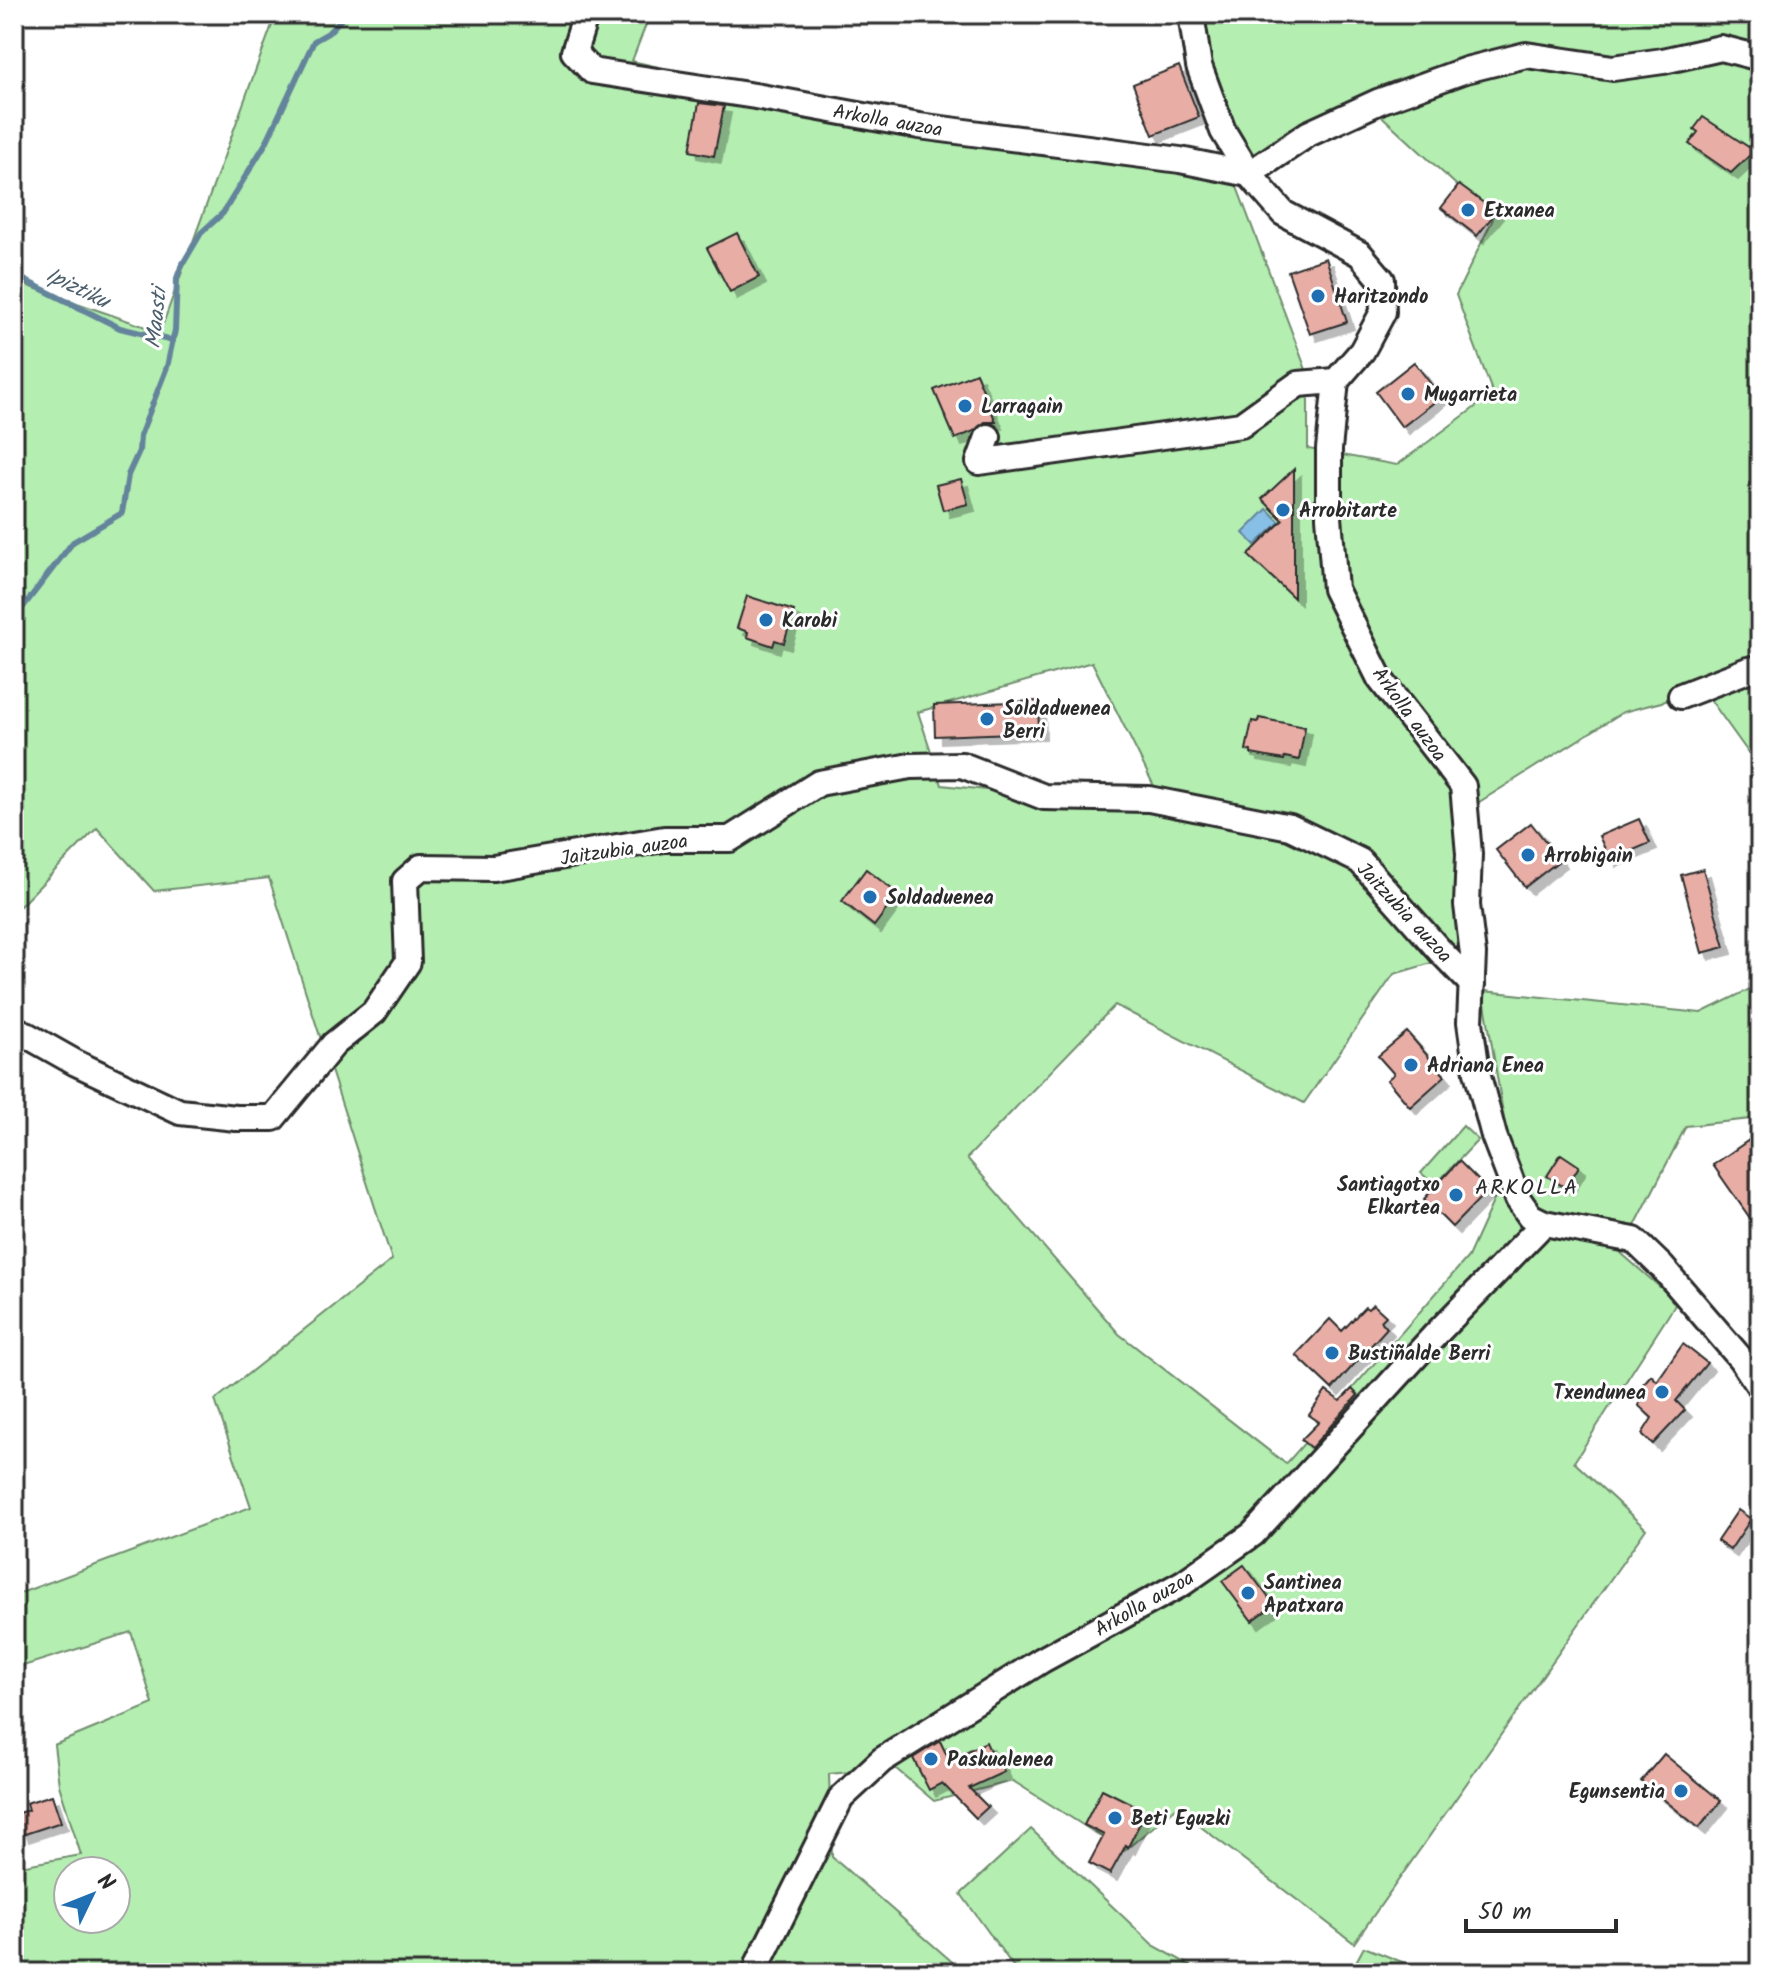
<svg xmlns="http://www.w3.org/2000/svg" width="1774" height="1987" font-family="Kalam,sans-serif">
<defs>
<filter id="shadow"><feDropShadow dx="7" dy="7" stdDeviation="0" flood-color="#0004"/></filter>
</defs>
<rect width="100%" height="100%" fill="#fff"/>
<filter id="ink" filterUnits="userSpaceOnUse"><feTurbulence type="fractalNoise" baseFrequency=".0125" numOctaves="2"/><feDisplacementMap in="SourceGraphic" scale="16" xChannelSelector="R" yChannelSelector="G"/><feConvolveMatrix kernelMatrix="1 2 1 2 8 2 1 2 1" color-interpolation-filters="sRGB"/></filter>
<g filter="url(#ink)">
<g fill="#b4eeb1" stroke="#708c6e" stroke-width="2" fill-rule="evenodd">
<path d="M276,14H650L632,61L865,114L1231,170L1203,14H1715L1760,22V769L1704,691L1623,712L1468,809L1469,952L1394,974L1304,1103L1115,1005L967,1158L1119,1334L1286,1464L1468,1257L1511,1162L1483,991L1701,1013L1760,984V1118L1686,1126L1621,1253L1677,1302L1574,1462L1646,1529L1354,1943L1176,1808L1124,1851L1013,1781L934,1801L895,1768L829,1774L832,1857L965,1973H20L14,1942V1867L81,1855L59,1785L54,1745L153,1704L131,1632L14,1669V1585L18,1594L251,1507L215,1400L392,1260L269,878L154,891L97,828L14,912V281L160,332ZM1360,96L1493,219L1456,295L1493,394L1397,465L1308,449V375L1231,171ZM1092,662L1166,810L942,785L918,712ZM68,1871H116V1919H68Z"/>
<polygon points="1463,1126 1478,1140 1435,1185 1421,1173"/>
<polygon points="1031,1829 1153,1945 1204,1973 1018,1973 961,1894"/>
<polygon points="1364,1947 1430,1973 1350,1973"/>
</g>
<polygon fill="#88bfe6" stroke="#63849b" stroke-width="2" points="1267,509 1280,522 1255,545 1243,533"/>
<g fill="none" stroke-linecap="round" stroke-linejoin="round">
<g stroke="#63849b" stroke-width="6">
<polyline points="14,275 120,328 173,341"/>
<polyline points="14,625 20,611 73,542 122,513 128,475 139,451 140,436 167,367 175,330 177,278 181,267 201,233 223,213 266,143 314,41 328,33 346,14"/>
</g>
</g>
<g fill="#e8aea6" stroke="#2b2b2b" stroke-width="2" filter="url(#shadow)">
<polygon points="1179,66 1199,117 1153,135 1133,84"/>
<polygon points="699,103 724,106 714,156 690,151"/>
<polygon points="1703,117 1750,148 1750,155 1731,173 1689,144 1698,132 1694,129"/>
<polygon points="1459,185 1496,212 1477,236 1441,208"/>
<polygon points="737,233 759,277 730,292 707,248"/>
<polygon points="1326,258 1347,322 1310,334 1288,271"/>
<polygon points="1414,362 1441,397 1402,427 1376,392"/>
<polygon points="976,373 996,422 985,422 974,431 955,439 934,390"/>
<polygon points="1294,469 1294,598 1248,555 1283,520 1262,499"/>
<polygon points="961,479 968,504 943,510 936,485"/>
<polygon points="747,596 794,611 784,643 775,640 773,646 747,637 748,632 737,628"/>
<polygon points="1038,701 1039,732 935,736 934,705"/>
<polygon points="1259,718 1305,727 1299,760 1285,757 1284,760 1251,754 1251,751 1246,750 1252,721 1258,722"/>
<polygon points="1639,819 1650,843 1610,860 1599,836"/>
<polygon points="1531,823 1560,860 1525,887 1496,850"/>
<polygon points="866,869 898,894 874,926 842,901"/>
<polygon points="1703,869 1725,947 1702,953 1681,875"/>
<polygon points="1407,1032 1445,1076 1410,1107 1387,1080 1394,1074 1378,1056"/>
<polygon points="1752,1138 1760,1150 1760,1211 1750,1218 1713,1165"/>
<polygon points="1561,1154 1579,1166 1566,1188 1547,1176"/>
<polygon points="1459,1161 1488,1190 1452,1227 1424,1199"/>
<polygon points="1373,1304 1386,1316 1381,1321 1387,1328 1332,1389 1296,1355 1330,1319 1342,1331 1365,1307 1368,1309"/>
<polygon points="1683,1344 1707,1363 1676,1401 1685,1410 1653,1444 1642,1434 1652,1418 1639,1406 1643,1384 1651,1375 1657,1381"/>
<polygon points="1352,1389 1358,1395 1311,1448 1301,1440 1319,1422 1309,1415 1326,1391 1340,1401"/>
<polygon points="1738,1510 1751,1519 1730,1550 1717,1541"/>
<polygon points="1244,1565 1274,1605 1252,1621 1222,1581"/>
<polygon points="940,1741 949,1760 986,1742 994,1760 998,1758 1004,1772 969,1788 988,1807 976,1818 942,1783 929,1790 913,1758"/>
<polygon points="1664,1754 1721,1801 1699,1828 1641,1781"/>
<polygon points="1102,1789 1146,1811 1128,1847 1126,1845 1110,1874 1089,1863 1104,1835 1084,1825"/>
<polygon points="52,1795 61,1822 22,1835 15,1814 28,1810 26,1803"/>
</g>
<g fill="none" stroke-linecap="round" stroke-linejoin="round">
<defs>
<g id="street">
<polyline points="586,14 574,52 592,71 755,96 919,126 1180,160 1249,174 1308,134 1380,101 1466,70 1526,55 1613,68 1663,61 1721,48 1760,58"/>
<polyline points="1191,14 1199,66 1223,131 1249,174 1283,213 1360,254 1382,280 1383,312 1362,351 1336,381 1329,449 1329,517 1335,589 1380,679 1463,786 1469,854 1467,905 1473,954 1470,1022 1477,1072 1494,1136 1518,1199 1530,1216 1544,1223 1634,1240 1662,1267 1741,1359 1760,1387"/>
<polyline points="988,437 979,462 1241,425 1298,384 1336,381"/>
<polyline points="1681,696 1748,670 1760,668"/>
<polyline points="14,1028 76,1063 180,1112 236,1118 273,1118 334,1044 374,1012 408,962 405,881 421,867 493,868 664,839 730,839 819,783 910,766 962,765 1044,797 1149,799 1290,827 1360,861 1441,952 1472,984"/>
<polyline points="756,1973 759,1962 841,1798 882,1760 1042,1660 1183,1583 1253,1534 1436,1334 1544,1223"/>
</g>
</defs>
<use href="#street" stroke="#2b2b2b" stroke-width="30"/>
<use href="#street" stroke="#fff" stroke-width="24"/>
</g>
</g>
<g fill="#1f6fb2" stroke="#fff" stroke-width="3">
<circle cx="1468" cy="210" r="8"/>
<circle cx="1318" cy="296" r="8"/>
<circle cx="1408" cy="394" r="8"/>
<circle cx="965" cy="406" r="8"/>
<circle cx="1283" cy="510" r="8"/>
<circle cx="766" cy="620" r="8"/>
<circle cx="987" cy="719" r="8"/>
<circle cx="1528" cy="855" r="8"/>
<circle cx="870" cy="897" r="8"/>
<circle cx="1411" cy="1065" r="8"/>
<circle cx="1456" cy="1195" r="8"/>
<circle cx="1332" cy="1353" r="8"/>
<circle cx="1662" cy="1392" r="8"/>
<circle cx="1248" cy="1593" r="8"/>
<circle cx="931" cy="1759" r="8"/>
<circle cx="1681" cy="1791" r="8"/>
<circle cx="1115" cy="1818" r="8"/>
</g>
<g text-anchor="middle" stroke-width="6" stroke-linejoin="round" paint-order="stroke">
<g font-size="20" fill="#2b2b2b" stroke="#fff">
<text transform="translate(888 120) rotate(10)" y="7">Arkolla auzoa</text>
<text transform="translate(1410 714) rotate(54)" y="7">Arkolla auzoa</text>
<text transform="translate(624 849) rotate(-8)" y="7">Jaitzubia auzoa</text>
<text transform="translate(1405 912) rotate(47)" y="7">Jaitzubia auzoa</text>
<text transform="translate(1144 1603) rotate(-30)" y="7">Arkolla auzoa</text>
</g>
<g font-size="20" font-weight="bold" fill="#2b2b2b" stroke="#fff" text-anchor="start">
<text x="1484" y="217">Etxanea</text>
<text x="1334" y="303">Haritzondo</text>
<text x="1424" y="401">Mugarrieta</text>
<text x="981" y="413">Larragain</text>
<text x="1299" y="517">Arrobitarte</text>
<text x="782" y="627">Karobi</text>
<text x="1003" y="715">Soldaduenea<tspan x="1003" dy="23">Berri</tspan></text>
<text x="1544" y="862">Arrobigain</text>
<text x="886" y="904">Soldaduenea</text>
<text x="1427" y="1072">Adriana Enea</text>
<text x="1440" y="1191" text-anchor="end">Santiagotxo<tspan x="1440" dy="23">Elkartea</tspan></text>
<text x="1348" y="1360">Bustiñalde Berri</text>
<text x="1646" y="1399" text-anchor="end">Txendunea</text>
<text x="1264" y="1589">Santinea<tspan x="1264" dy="23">Apatxara</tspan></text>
<text x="947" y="1766">Paskualenea</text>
<text x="1665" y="1798" text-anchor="end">Egunsentia</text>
<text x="1131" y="1825">Beti Eguzki</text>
</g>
<g font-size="22" font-style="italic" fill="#4c5f6c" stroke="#fff">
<text transform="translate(78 287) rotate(26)" y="8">Ipiztiku</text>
<text transform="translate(155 318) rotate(-84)" y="8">Maasti</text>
</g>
<g font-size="22" letter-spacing="2" fill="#2b2b2b" stroke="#fff">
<text x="1527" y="1194">ARKOLLA</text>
</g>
</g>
<rect width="1774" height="1987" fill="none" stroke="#fff" stroke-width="48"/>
<rect x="24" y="24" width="1726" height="1939" fill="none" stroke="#2b2b2b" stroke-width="3" filter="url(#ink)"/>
<g transform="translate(92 1895) rotate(47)"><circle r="38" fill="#ffffff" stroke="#aaaaaa" stroke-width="2"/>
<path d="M0-6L14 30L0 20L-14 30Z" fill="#1f6fb2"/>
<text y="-12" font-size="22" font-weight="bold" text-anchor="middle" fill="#2b2b2b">N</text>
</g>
<path d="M1466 1919v12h150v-12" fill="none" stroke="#2b2b2b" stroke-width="4"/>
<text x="1478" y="1919" font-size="24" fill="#2b2b2b" stroke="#ffffff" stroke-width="6" paint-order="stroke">50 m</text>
</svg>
